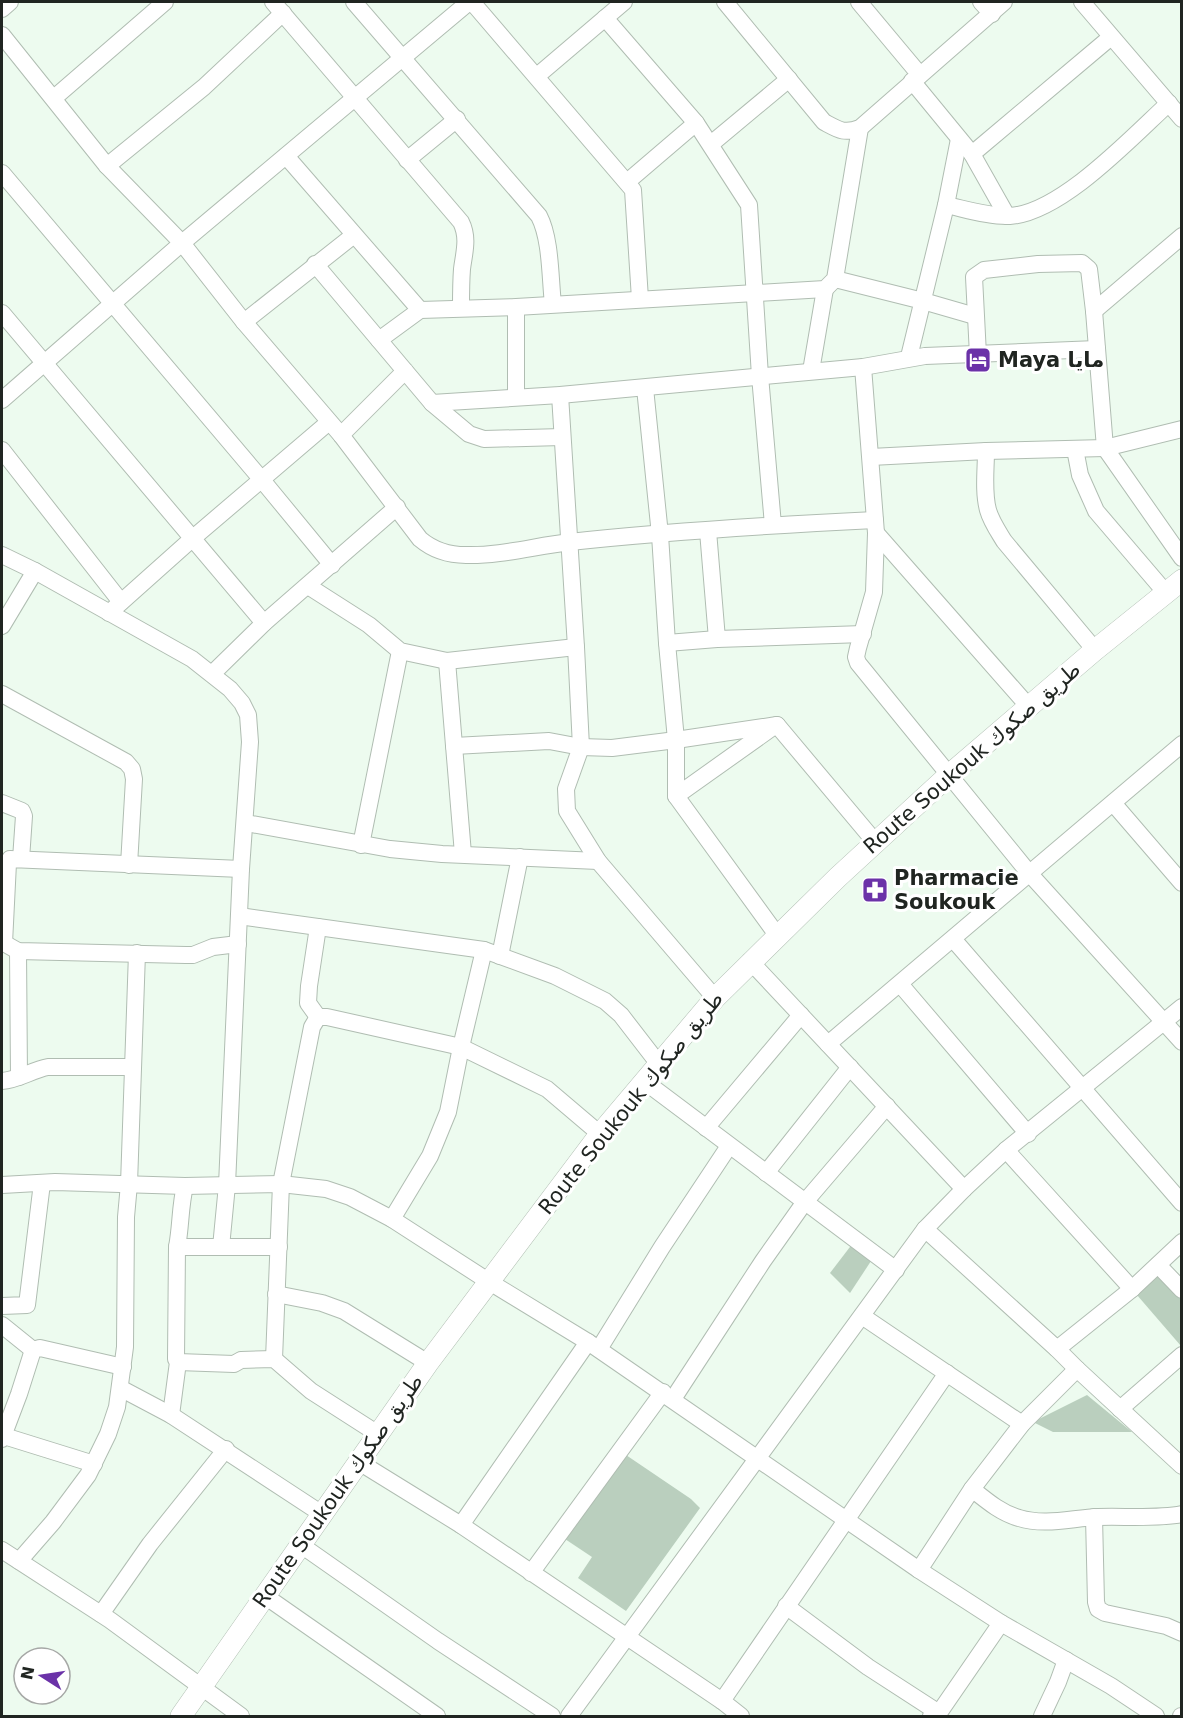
<svg xmlns="http://www.w3.org/2000/svg" width="1183" height="1718" font-family="'DejaVu Sans',Cairo,sans-serif">
<rect width="100%" height="100%" fill="#edfbef"/>
<g fill="#bacfbe">
<polygon points="853,1243 871,1261 850,1293 830,1273"/>
<polygon points="1158,1273 1181,1296 1181,1346 1137,1295"/>
<polygon points="1087,1395 1132,1432 1053,1432 1033,1422"/>
<polygon points="626,1455 691,1499 700,1508 626,1611 578,1578 592,1557 565,1539"/>
</g>
<g fill="none" stroke-linecap="round" stroke-linejoin="round">
<defs>
<g id="minor">
<path d="M273,2L461,222C469,238 464,253 462,269C461,282 461,295 461,308"/>
<path d="M354,2L539,216C551,239 550,278 553,304"/>
<polyline points="472,2 633,190 640,299"/>
<path d="M725,2L824,122C839,130 844,134 860,128L1004,2"/>
<polyline points="859,2 920,75"/>
<polyline points="981,2 992,14"/>
<polyline points="1082,2 1182,119"/>
<polyline points="2,9 10,2"/>
<polyline points="605,18 696,123 749,205 760,376 773,525"/>
<path d="M2,35L107,166L182,243L244,322L341,435L420,539C433,550 448,555 466,555C500,556 535,546 570,542C671,531 773,525 875,520"/>
<polyline points="537,76 624,2"/>
<polyline points="912,81 972,154 1007,216"/>
<polyline points="54,98 165,2"/>
<polyline points="711,144 789,79"/>
<polyline points="972,154 1111,37"/>
<polyline points="286,156 420,310"/>
<polyline points="407,160 457,119"/>
<polyline points="107,166 204,87 283,13"/>
<polyline points="2,173 262,480 332,565"/>
<polyline points="627,182 696,123"/>
<path d="M946,205C965,209 991,217 1010,216C1061,213 1131,138 1169,103"/>
<polyline points="315,264 432,403 469,434 484,439 562,437"/>
<polyline points="835,279 923,301 975,316"/>
<polyline points="1094,311 1182,236"/>
<polyline points="2,313 264,623"/>
<polyline points="244,322 354,235"/>
<polyline points="379,340 420,310 516,307 825,289 835,279 860,128"/>
<polyline points="978,355 974,277 984,270 1038,264 1082,263 1089,269 1094,311 1105,448 1182,558"/>
<polyline points="909,357 946,205 959,139"/>
<polyline points="863,367 876,533 874,592 858,648 856,657 858,663 1029,873 1182,1042"/>
<polyline points="811,371 825,289"/>
<polyline points="645,388 660,535 667,643 676,740 676,796 777,935"/>
<polyline points="560,395 576,647 581,747 566,789 567,811 598,861 715,998"/>
<polyline points="516,397 516,307"/>
<polyline points="2,400 182,243 469,2"/>
<polyline points="432,403 560,395 863,367 925,356 1097,349"/>
<polyline points="341,435 405,371"/>
<polyline points="1075,449 1080,475 1096,511 1166,593"/>
<polyline points="2,450 121,602"/>
<path d="M986,451C986,469 983,492 988,510C991,521 998,531 1004,541L1095,650"/>
<polyline points="871,457 986,451 1105,448 1182,429"/>
<polyline points="708,531 717,639"/>
<polyline points="876,533 1029,707"/>
<polyline points="2,555 35,571 192,659 230,689 242,703 248,715 250,742 241,869 227,1185 221,1247"/>
<polyline points="308,586 369,625 400,651 447,661 576,647"/>
<polyline points="109,613 193,538 329,422"/>
<polyline points="2,626 35,571"/>
<polyline points="667,643 717,639 863,634"/>
<polyline points="447,661 463,854"/>
<polyline points="213,673 264,623 397,507"/>
<polyline points="2,694 126,762 132,769 134,779 129,865"/>
<polyline points="777,725 876,843"/>
<polyline points="454,746 549,741 581,747 612,748 676,740 777,725"/>
<polyline points="676,796 773,727"/>
<polyline points="2,803 22,811 24,816 21,859"/>
<polyline points="1113,803 1182,883"/>
<polyline points="246,823 390,849 442,854 598,861"/>
<polyline points="361,845 400,651"/>
<polyline points="239,916 484,950 555,976 605,1001 621,1015 658,1063"/>
<polyline points="953,939 1182,1203"/>
<polyline points="2,942 18,951 186,955 193,955 213,947 238,944"/>
<polyline points="4,943 8,863 10,859 241,869"/>
<polyline points="18,951 19,1077"/>
<polyline points="500,956 520,857"/>
<polyline points="750,961 964,1189"/>
<polyline points="900,984 1028,1134"/>
<polyline points="318,1017 327,1017 461,1047 547,1089 600,1134"/>
<polyline points="318,1017 308,1003 309,986 318,927"/>
<polyline points="828,1044 1182,744"/>
<path d="M2,1081C18,1080 32,1070 48,1067H133"/>
<polyline points="644,1081 896,1270"/>
<polyline points="706,1128 801,1015"/>
<polyline points="1006,1150 1132,1289"/>
<polyline points="766,1173 850,1067"/>
<polyline points="2,1185 55,1182 185,1186 281,1184 326,1189 350,1197 392,1219 488,1281 588,1342 919,1570 1001,1623 1111,1686 1156,1716"/>
<polyline points="392,1219 430,1156 448,1112 461,1047 484,950"/>
<polyline points="925,1229 1057,1349 1077,1369 1182,1466"/>
<polyline points="177,1247 279,1247"/>
<polyline points="1158,1265 1182,1290"/>
<polyline points="276,1294 322,1303 344,1311 428,1363"/>
<polyline points="2,1306 27,1305 42,1183"/>
<polyline points="862,1316 1022,1424"/>
<polyline points="2,1325 33,1350"/>
<polyline points="599,1349 662,1247 729,1146"/>
<polyline points="1057,1349 1132,1289 1182,1242"/>
<polyline points="274,1359 281,1184 312,1027 318,1017"/>
<polyline points="178,1362 234,1364 241,1360 274,1359 311,1391 378,1434"/>
<polyline points="120,1388 171,1415 322,1514"/>
<polyline points="673,1399 763,1261 804,1203 887,1106"/>
<polyline points="1120,1409 1182,1355"/>
<path d="M171,1415L178,1362L176,1359L177,1247C181,1226 180,1206 185,1186"/>
<polyline points="4,1436 94,1464"/>
<polyline points="2,1439 19,1394 33,1350 40,1348 123,1367"/>
<polyline points="359,1462 461,1525 722,1701 741,1716"/>
<path d="M972,1489C987,1501 1001,1513 1019,1518C1045,1526 1072,1518 1098,1517C1123,1516 1158,1519 1182,1514"/>
<polyline points="1094,1517 1096,1602 1098,1609 1105,1613 1166,1626 1182,1633"/>
<polyline points="461,1525 588,1342"/>
<polyline points="301,1545 438,1641 552,1716"/>
<polyline points="2,1550 110,1620 241,1716"/>
<polyline points="19,1561 53,1522 88,1475 108,1434 117,1407 125,1347 126,1217 129,1184 137,953"/>
<polyline points="919,1570 972,1489 1022,1424 1077,1369"/>
<polyline points="531,1573 663,1392"/>
<polyline points="265,1596 437,1716"/>
<polyline points="786,1606 868,1667 939,1713"/>
<polyline points="101,1614 150,1544 226,1449"/>
<polyline points="722,1701 947,1373"/>
<polyline points="569,1716 925,1229 964,1189 1006,1150 1182,1007"/>
<polyline points="931,1716 939,1713 1001,1623"/>
<polyline points="1042,1716 1058,1682 1066,1660"/>
<polyline points="1181,1716 1182,1716"/>
</g>
<polyline id="tertiary" points="181,1716 428,1363 600,1134 715,998 838,877 949,775 1095,650 1182,580"/>
</defs>
<use href="#minor" stroke="#b0bdb2" stroke-width="18"/>
<use href="#tertiary" stroke="#b0bdb2" stroke-width="22"/>
<use href="#minor" stroke="#fff" stroke-width="16"/>
<use href="#tertiary" stroke="#fff" stroke-width="21"/>
</g>
<defs>
<symbol id="hotel-square" viewBox="-11 -11 22 22"><rect x="-9" y="-9" width="18" height="18" rx="4" fill="#6b32a8" stroke="#fff"/><path d="M-6-4.5h1.5V1H6V5H4.5V3h-9V5H-6ZM-4 0a1.8 1.8 0 1 1 3.6 0ZM.5 0V-2.5h3Q6-2.5 6 0Z" fill="#fff"/></symbol>
<symbol id="pharmacy-square" viewBox="-11 -11 22 22"><rect x="-9" y="-9" width="18" height="18" rx="4" fill="#6b32a8" stroke="#fff"/><path d="M-2-6h4v4h4v4h-4v4h-4v-4h-4v-4h4Z" fill="#fff"/></symbol>
</defs>
<g fill-rule="evenodd">
<use href="#hotel-square" x="963" y="345" width="30" height="30"/>
<use href="#pharmacy-square" x="860" y="875" width="30" height="30"/>
</g>
<g text-anchor="middle" stroke-width="6" stroke-linejoin="round" paint-order="stroke">
<g font-size="21" font-weight="bold" fill="#202521" stroke="#fff" text-anchor="start">
<text x="998" y="367">Maya مايا</text>
<text x="894" y="885">Pharmacie<tspan x="894" dy="24">Soukouk</tspan></text>
</g>
<g font-size="21" fill="#202521" stroke="#fff">
<text transform="translate(972 758) rotate(-41)" y="7">Route Soukouk طريق صكوك</text>
<text transform="translate(631 1103) rotate(-51)" y="7">Route Soukouk طريق صكوك</text>
<text transform="translate(338 1491) rotate(-55)" y="7">Route Soukouk طريق صكوك</text>
</g>
</g>
<rect width="1183" height="1718" fill="none" stroke="#202521" stroke-width="6"/>
<g transform="translate(42 1676) rotate(282)"><circle r="28" fill="#ffffff" stroke="#a6a8a6" stroke-width="1.5"/>
<path d="M0-4.5L10 22L0 15L-10 22Z" fill="#6b32a8"/>
<text y="-9" font-size="16" font-weight="bold" text-anchor="middle" fill="#202521">N</text>
</g>
</svg>
